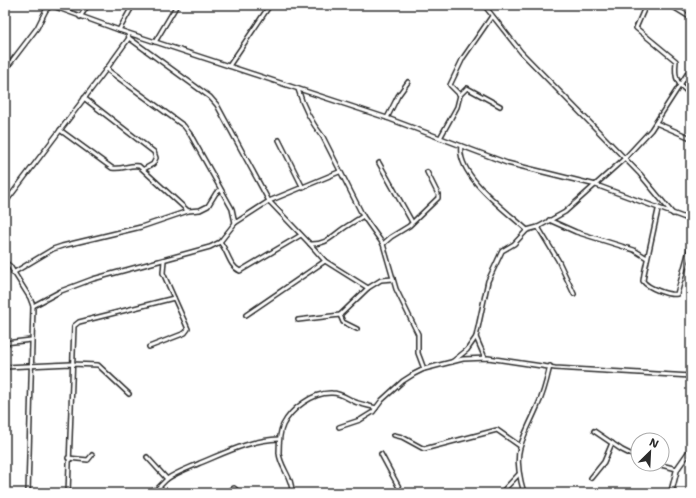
<svg xmlns="http://www.w3.org/2000/svg" width="696" height="498" font-family="'Shantell Sans',sans-serif">
<rect width="100%" height="100%" fill="#fff"/>
<filter id="ink" filterUnits="userSpaceOnUse"><feTurbulence type="fractalNoise" baseFrequency=".025" numOctaves="2"/><feDisplacementMap in="SourceGraphic" scale="8" xChannelSelector="R" yChannelSelector="G"/><feConvolveMatrix kernelMatrix="1 2 1 2 8 2 1 2 1" color-interpolation-filters="sRGB"/></filter>
<g filter="url(#ink)">
<g fill="none" stroke-linecap="round" stroke-linejoin="round">
<defs>
<g id="street">
<polyline points="50,5 119,30 387,118 507,163 596,185 691,220"/>
<polyline points="484,5 521,52 640,174 673,214"/>
<path d="M646,5L636,28L676,61C674,78 677,85 691,94"/>
<polyline points="670,5 691,18"/>
<polyline points="80,17 88,5"/>
<polyline points="119,30 133,5"/>
<path d="M128,34L129,38L210,97L217,105L269,201L310,244C326,245 332,236 344,228C350,224 357,220 363,216"/>
<polyline points="129,38 108,67 109,71 184,126 190,134 232,209 235,223"/>
<polyline points="155,42 177,5"/>
<polyline points="229,66 270,5"/>
<polyline points="5,70 37,28 46,10 52,5"/>
<path d="M298,89C303,107 311,122 323,137L363,216L383,244L396,289L418,334V353L424,369"/>
<polyline points="460,95 467,88 500,106"/>
<polyline points="84,98 154,152 156,158 153,164 144,169"/>
<polyline points="387,118 398,96 408,82"/>
<polyline points="656,123 691,138"/>
<path d="M60,130L112,168C122,170 130,164 139,166L188,211"/>
<polyline points="440,138 457,107 460,95 450,85 463,58 492,16"/>
<polyline points="279,140 303,188"/>
<path d="M461,146C456,176 508,212 527,230"/>
<polyline points="379,163 412,222"/>
<polyline points="5,203 108,67"/>
<path d="M658,210L644,274L643,281C648,288 669,296 677,294L691,243"/>
<polyline points="549,220 576,232 634,250 647,258"/>
<polyline points="538,227 558,260 574,294"/>
<path d="M220,242C228,251 229,266 240,271L301,235"/>
<polyline points="310,244 325,261 368,288"/>
<polyline points="383,244 391,237 409,226 438,198 438,194 427,172"/>
<polyline points="5,262 10,266 30,298 33,306 28,493"/>
<polyline points="13,273 53,249 62,246 141,227 188,211 200,210 208,206 216,193 220,190"/>
<polyline points="33,306 61,291 93,279 210,247 220,242 235,223 269,201 339,172"/>
<polyline points="246,315 325,261"/>
<polyline points="340,315 343,322 357,329"/>
<polyline points="298,320 340,315 368,288 381,280 393,279"/>
<polyline points="476,337 485,358"/>
<polyline points="5,343 31,340"/>
<polyline points="149,347 185,333 188,329 163,273 164,260"/>
<polyline points="452,362 467,350 476,337 488,281 502,251 514,244 527,230 538,227 565,212 625,158 651,130 691,68"/>
<polyline points="5,367 71,364 98,365 129,394"/>
<polyline points="339,427 360,420 373,412 382,400 403,381 414,374 424,369 463,359 488,358 555,368 691,376"/>
<polyline points="594,431 622,450 638,458"/>
<polyline points="394,435 402,437 424,449 497,430 520,446"/>
<polyline points="381,454 402,493"/>
<polyline points="147,457 167,479 157,489 148,493"/>
<polyline points="68,458 88,460 92,455"/>
<polyline points="657,464 677,469"/>
<polyline points="591,478 604,462 612,443"/>
<path d="M167,479C177,472 189,468 200,463C227,452 250,440 279,439"/>
<polyline points="68,493 74,326 79,322 174,298"/>
<polyline points="227,493 234,488 240,493"/>
<path d="M292,493C293,478 280,467 279,453C279,444 279,433 283,425C291,409 313,392 332,393C342,393 349,400 358,403C364,405 370,406 376,408"/>
<polyline points="501,493 519,474"/>
<path d="M524,493C511,449 522,443 538,405C544,393 547,379 550,366"/>
</g>
<polyline id="secondary" points="671,493 677,469 691,449"/>
</defs>
<use href="#street" stroke="#2b2b2b" stroke-width="6"/>
<use href="#secondary" stroke="#2b2b2b" stroke-width="7"/>
<use href="#street" stroke="#fff" stroke-width="3"/>
<use href="#secondary" stroke="#fff" stroke-width="4"/>
</g>
</g>
<rect width="696" height="498" fill="none" stroke="#fff" stroke-width="20"/>
<rect x="10" y="10" width="676" height="478" fill="none" stroke="#2b2b2b" stroke-width="1.5" filter="url(#ink)"/>
<g transform="translate(650 452) rotate(24)"><circle r="19" fill="#ffffff" stroke="#aaaaaa"/>
<path d="M0-3L7 15L0 10L-7 15Z" fill="#2b2b2b"/>
<text y="-6" font-size="11" font-weight="bold" text-anchor="middle" fill="#2b2b2b">N</text>
</g>
</svg>
